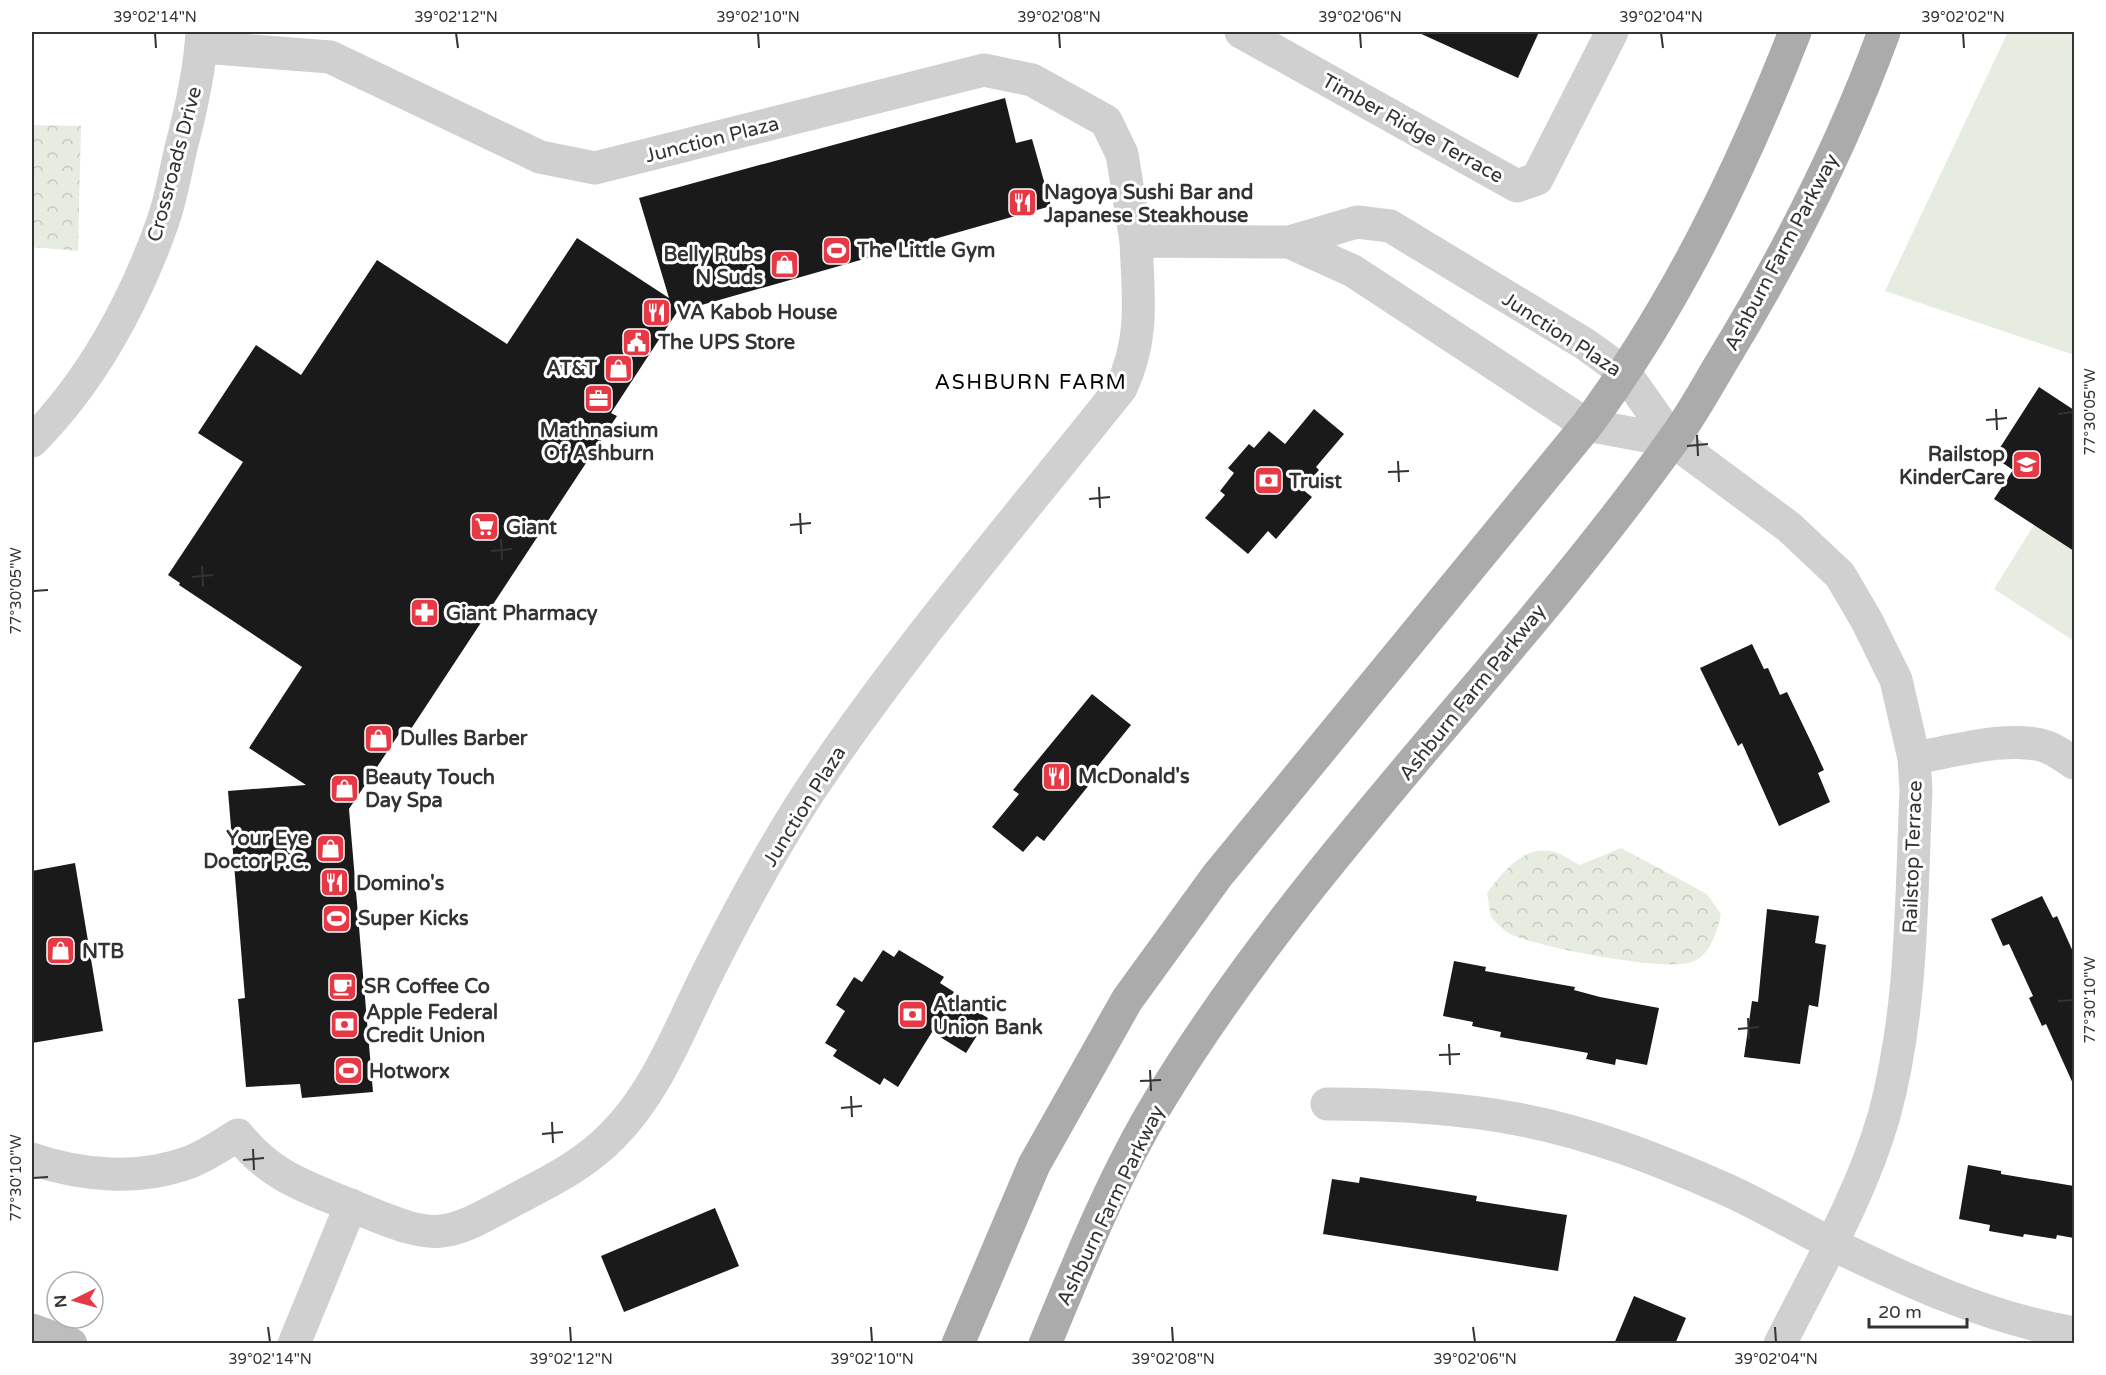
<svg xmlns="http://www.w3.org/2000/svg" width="2106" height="1375" font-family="'Varela Round',sans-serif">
<defs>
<pattern id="forest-crowns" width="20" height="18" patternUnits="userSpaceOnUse" patternTransform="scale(1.5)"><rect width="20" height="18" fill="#e6ecdf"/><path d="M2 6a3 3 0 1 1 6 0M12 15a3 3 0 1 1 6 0" fill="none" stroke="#c6cbc0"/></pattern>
</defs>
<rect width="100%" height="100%" fill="#fff"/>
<g fill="url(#forest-crowns)">
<polygon points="32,125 81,126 78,251 32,247"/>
<path d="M1621,848L1707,894L1721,914C1717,931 1711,955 1692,962C1664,972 1540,947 1512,935C1504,931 1497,923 1491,917L1487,893C1502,873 1523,846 1550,851C1560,852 1571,861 1580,865Z"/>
</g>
<g fill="#e6ecdf">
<polygon points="2008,32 2074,32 2074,355 1885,291"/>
<polygon points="2034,525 2074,551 2074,641 1994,589"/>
</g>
<g fill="#1a1a1a">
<polygon points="1417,32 1539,32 1518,78"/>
<polygon points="1005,98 1016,143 1032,139 1051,206 677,312 611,413 617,416 407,735 401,731 349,809 373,1092 302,1098 300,1084 246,1087 238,999 245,998 228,791 306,785 249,748 302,667 179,585 180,583 168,575 243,462 198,433 256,345 301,375 377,260 507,344 577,238 669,298 639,198"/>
<polygon points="2039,387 2074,410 2074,551 1994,499 2013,470 1994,457"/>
<polygon points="1314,409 1344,434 1316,467 1319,470 1302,489 1312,497 1276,539 1268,531 1248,554 1205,518 1225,495 1220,491 1234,473 1228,468 1249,444 1254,448 1269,431 1285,444"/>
<polygon points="1752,644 1764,669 1768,668 1780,695 1787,692 1813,746 1824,770 1818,773 1830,802 1779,826 1742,743 1738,746 1700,668"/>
<polygon points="1092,694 1131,725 1085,782 1089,785 1044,841 1037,836 1023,852 992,827 1019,794 1013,790"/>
<polygon points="75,863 103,1031 32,1043 32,871"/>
<polygon points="2042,896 2053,918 2057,916 2074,954 2074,1086 2046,1024 2042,1026 2029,998 2033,996 2009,944 2003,946 1991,919"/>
<polygon points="1767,909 1819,916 1815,943 1826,945 1818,1007 1809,1005 1800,1064 1744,1057 1752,1001 1758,1002"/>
<polygon points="883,950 894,957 899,950 944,977 940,983 954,992 951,996 988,1018 966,1053 932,1032 898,1087 884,1078 880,1085 833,1056 837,1050 825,1043 845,1011 836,1005 854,977 862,982"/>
<polygon points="1454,961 1486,967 1485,971 1575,987 1574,990 1600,997 1659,1008 1647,1065 1616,1059 1615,1065 1586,1059 1588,1053 1500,1037 1501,1032 1472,1026 1473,1022 1443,1016"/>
<polygon points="1968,1165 2001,1171 2001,1174 2074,1186 2074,1238 2057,1235 2056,1239 2024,1234 2023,1237 1989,1231 1990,1225 1959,1219"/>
<polygon points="1360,1177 1477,1196 1476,1201 1567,1215 1558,1271 1323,1234 1332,1179 1359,1183"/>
<polygon points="715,1208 739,1266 624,1312 601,1256"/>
<polygon points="1634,1296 1686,1318 1675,1344 1614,1344"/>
</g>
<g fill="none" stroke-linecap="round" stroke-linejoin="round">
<g stroke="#d0d0d0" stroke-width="33">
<polyline points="1241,32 1517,186 1537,179 1612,32"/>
<polyline points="201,47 330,57 540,157 595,168 984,70 1032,80 1106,121 1122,154 1136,241"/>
<polyline points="1289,242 1353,271 1587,425 1673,441"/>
<path d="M32,441C91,382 134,303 162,224C171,200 175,173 181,148C191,110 200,71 202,32"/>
<path d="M1914,758C1951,752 2011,734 2047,747C2056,750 2066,758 2074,763"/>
<path d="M1327,1104C1391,1104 1454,1107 1517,1119C1588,1132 1657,1159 1723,1188C1759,1204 1793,1224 1828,1242C1907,1281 1988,1318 2074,1333"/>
<path d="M32,1159C82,1176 139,1181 190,1162C206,1156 223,1144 238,1135C272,1179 313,1189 362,1210C441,1243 445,1237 518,1198C552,1180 585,1164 613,1135C655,1093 678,1033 704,980C736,916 770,852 809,792C904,650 1015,521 1121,388C1145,337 1138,296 1136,241L1289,242L1357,222L1390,226L1585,344L1625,373L1673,441L1789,527L1840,575L1867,621L1896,680L1914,758L1916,790C1911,899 1913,1010 1884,1116C1861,1196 1817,1270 1780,1344"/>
<polyline points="294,1344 351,1205"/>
</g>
<polyline stroke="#bdbdbd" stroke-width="33" points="32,1330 71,1344"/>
<g stroke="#ababab" stroke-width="33">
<path d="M958,1344L1034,1165L1127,1000L1217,876L1587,425C1676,305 1741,170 1795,32"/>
<path d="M1045,1344C1079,1262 1113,1177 1159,1101C1303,863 1509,669 1671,443C1690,418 1705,390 1721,363C1785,258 1842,147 1884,32"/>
</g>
</g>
<path fill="none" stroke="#333" stroke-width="2" d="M155,33L156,48M456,33L458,48M758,33L759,48M1059,33L1060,48M1360,33L1361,48M1661,33L1663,48M1963,33L1964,48M1996,409L1997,430M2058,414L2073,412M1986,420L2007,418M1697,435L1698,456M1687,446L1708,444M1398,461L1399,482M1388,472L1409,471M1099,487L1100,508M1089,499L1110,497M800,513L801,534M790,525L811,523M501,539L502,560M491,551L512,549M202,566L203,587M192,577L213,575M33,591L48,590M2058,1001L2073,1000M1748,1018L1749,1039M1738,1029L1759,1027M1449,1044L1450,1065M1439,1055L1460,1054M1150,1070L1151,1091M1140,1081L1161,1080M851,1096L852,1117M841,1108L862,1106M552,1122L553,1143M542,1134L563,1132M253,1149L254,1170M243,1160L264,1158M33,1178L48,1177M268,1327L270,1342M570,1327L571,1342M871,1327L872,1342M1172,1327L1173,1342M1473,1327L1475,1342M1775,1327L1776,1342"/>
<defs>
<symbol id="restaurant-square" viewBox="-11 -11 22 22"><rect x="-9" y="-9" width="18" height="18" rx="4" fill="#e63946" stroke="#fff"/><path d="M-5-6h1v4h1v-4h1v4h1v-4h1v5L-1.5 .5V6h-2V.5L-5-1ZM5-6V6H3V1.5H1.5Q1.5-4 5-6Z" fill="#fff"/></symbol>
<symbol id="stadium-square" viewBox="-11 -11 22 22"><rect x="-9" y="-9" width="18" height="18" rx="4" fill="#e63946" stroke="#fff"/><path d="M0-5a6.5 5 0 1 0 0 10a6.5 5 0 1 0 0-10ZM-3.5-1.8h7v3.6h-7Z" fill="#fff"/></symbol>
<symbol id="shop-square" viewBox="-11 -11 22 22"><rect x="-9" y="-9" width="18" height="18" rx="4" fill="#e63946" stroke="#fff"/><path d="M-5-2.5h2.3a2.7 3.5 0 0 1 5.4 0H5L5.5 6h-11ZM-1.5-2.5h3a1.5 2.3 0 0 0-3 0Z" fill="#fff"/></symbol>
<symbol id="civic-square" viewBox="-11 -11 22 22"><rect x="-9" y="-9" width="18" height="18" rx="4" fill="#e63946" stroke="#fff"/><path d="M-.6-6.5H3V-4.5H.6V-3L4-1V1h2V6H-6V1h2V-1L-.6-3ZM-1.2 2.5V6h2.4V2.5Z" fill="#fff"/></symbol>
<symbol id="office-square" viewBox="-11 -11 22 22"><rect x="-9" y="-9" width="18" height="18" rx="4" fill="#e63946" stroke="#fff"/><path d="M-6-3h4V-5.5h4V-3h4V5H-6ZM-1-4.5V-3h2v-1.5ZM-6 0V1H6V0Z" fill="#fff"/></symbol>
<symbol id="school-square" viewBox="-11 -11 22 22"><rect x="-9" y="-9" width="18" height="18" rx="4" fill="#e63946" stroke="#fff"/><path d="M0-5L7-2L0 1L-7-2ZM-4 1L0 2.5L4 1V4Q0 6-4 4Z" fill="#fff"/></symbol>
<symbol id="bank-square" viewBox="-11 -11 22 22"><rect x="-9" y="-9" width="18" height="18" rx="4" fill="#e63946" stroke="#fff"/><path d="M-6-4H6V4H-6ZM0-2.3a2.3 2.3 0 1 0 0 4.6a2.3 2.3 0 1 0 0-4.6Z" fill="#fff"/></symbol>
<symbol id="supermarket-square" viewBox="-11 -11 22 22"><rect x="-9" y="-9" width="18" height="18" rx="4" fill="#e63946" stroke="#fff"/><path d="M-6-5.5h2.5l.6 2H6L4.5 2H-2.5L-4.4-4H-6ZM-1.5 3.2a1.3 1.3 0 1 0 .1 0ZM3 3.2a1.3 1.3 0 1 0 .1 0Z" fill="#fff"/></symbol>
<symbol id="pharmacy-square" viewBox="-11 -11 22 22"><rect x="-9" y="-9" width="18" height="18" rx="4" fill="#e63946" stroke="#fff"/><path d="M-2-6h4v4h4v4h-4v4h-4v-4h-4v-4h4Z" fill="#fff"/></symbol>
<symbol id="cafe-square" viewBox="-11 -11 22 22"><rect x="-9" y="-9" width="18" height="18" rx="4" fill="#e63946" stroke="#fff"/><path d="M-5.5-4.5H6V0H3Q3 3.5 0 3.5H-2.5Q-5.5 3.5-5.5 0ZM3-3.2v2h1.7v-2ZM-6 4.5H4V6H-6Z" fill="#fff"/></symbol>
</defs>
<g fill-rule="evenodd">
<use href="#restaurant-square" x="1006" y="186" width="33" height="33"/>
<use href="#stadium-square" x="820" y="234" width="33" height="33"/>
<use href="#shop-square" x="768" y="248" width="33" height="33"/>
<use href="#restaurant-square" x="640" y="296" width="33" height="33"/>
<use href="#civic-square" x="620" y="326" width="33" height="33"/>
<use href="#shop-square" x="602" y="352" width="33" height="33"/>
<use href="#office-square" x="582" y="382" width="33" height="33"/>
<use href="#school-square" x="2010" y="448" width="33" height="33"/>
<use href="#bank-square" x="1252" y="464" width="33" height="33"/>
<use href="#supermarket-square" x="468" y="510" width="33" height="33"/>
<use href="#pharmacy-square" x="408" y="596" width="33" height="33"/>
<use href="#shop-square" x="362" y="722" width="33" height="33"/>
<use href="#restaurant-square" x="1040" y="760" width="33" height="33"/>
<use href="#shop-square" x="328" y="772" width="33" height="33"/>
<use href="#shop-square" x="314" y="832" width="33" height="33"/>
<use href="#restaurant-square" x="318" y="866" width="33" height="33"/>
<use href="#stadium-square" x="320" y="902" width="33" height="33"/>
<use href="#shop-square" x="44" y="934" width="33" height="33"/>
<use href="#cafe-square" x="326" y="970" width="33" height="33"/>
<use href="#bank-square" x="896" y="998" width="33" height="33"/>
<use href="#bank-square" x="328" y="1008" width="33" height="33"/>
<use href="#stadium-square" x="332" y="1054" width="33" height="33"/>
</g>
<g text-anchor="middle" stroke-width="6" stroke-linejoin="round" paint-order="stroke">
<g font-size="20" fill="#333" stroke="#fff">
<text transform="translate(1413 128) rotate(29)" y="7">Timber Ridge Terrace</text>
<text transform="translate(712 139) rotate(-14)" y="7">Junction Plaza</text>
<text transform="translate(174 164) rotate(-75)" y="7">Crossroads Drive</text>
<text transform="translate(1781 252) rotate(-62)" y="7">Ashburn Farm Parkway</text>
<text transform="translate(1562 334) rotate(33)" y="7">Junction Plaza</text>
<text transform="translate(1472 692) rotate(-51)" y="7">Ashburn Farm Parkway</text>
<text transform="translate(804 806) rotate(-58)" y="7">Junction Plaza</text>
<text transform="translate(1912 857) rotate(-88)" y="7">Railstop Terrace</text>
<text transform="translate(1110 1205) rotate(-64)" y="7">Ashburn Farm Parkway</text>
</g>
<g font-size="20" font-weight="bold" fill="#333" stroke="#fff" text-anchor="start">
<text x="1044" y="199">Nagoya Sushi Bar and<tspan x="1044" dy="23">Japanese Steakhouse</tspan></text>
<text x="857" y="257">The Little Gym</text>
<text x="763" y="261" text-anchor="end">Belly Rubs<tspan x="763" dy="23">N Suds</tspan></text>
<text x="677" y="319">VA Kabob House</text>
<text x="658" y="349">The UPS Store</text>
<text x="597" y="375" text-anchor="end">AT&amp;T</text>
<text x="599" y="437" text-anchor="middle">Mathnasium<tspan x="599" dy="23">Of Ashburn</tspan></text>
<text x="2005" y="461" text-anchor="end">Railstop<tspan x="2005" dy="23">KinderCare</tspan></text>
<text x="1289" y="488">Truist</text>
<text x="506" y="534">Giant</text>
<text x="446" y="620">Giant Pharmacy</text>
<text x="400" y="745">Dulles Barber</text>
<text x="1078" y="783">McDonald's</text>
<text x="365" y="784">Beauty Touch<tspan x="365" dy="23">Day Spa</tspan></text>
<text x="309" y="845" text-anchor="end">Your Eye<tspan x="309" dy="23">Doctor P.C.</tspan></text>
<text x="356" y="890">Domino's</text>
<text x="358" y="925">Super Kicks</text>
<text x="82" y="958">NTB</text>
<text x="364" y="993">SR Coffee Co</text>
<text x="933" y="1011">Atlantic<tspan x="933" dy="23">Union Bank</tspan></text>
<text x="366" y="1019">Apple Federal<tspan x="366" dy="23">Credit Union</tspan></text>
<text x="369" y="1078">Hotworx</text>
</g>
<g font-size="21" letter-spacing="1.5" fill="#000" stroke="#fff">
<text x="1031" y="389">ASHBURN FARM</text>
</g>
</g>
<rect width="2106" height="1375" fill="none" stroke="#ffffff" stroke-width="66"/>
<g transform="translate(75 1300) rotate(265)"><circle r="28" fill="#ffffff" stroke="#adadad" stroke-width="1.5"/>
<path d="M0-4.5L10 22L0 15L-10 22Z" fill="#e63946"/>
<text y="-9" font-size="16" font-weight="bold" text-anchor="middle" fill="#333333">N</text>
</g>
<path d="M1869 1318v9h98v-9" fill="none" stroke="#333333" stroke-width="3"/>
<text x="1878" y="1318" font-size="18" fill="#333333" stroke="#ffffff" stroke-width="4.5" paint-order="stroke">20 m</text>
<rect x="33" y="33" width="2040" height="1309" fill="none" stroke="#333" stroke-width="2"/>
<g font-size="15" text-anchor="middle" fill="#333">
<text x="155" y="22">39°02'14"N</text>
<text x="456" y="22">39°02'12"N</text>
<text x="758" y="22">39°02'10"N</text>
<text x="1059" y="22">39°02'08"N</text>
<text x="1360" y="22">39°02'06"N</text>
<text x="1661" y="22">39°02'04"N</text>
<text x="1963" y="22">39°02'02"N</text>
<text transform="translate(2090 412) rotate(-90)" y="5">77°30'05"W</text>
<text transform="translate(16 591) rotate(-90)" y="5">77°30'05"W</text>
<text transform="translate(2090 1000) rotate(-90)" y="5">77°30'10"W</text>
<text transform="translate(16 1178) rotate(-90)" y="5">77°30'10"W</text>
<text x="270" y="1364">39°02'14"N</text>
<text x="571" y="1364">39°02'12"N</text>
<text x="872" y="1364">39°02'10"N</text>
<text x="1173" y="1364">39°02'08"N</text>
<text x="1475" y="1364">39°02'06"N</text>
<text x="1776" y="1364">39°02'04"N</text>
</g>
</svg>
